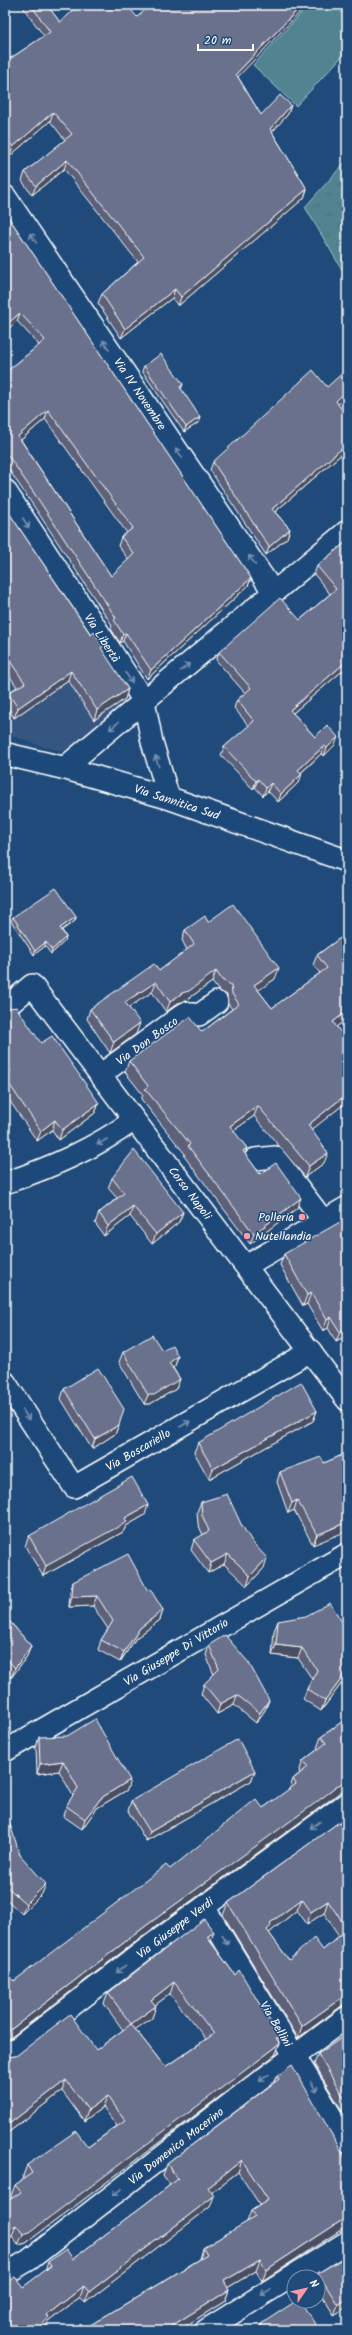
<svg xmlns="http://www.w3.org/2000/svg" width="352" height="2335" font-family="Kalam,sans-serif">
<defs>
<pattern id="grass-tufts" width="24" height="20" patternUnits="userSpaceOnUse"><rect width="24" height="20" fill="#518490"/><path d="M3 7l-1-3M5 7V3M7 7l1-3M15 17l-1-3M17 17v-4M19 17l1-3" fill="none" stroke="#4f6b71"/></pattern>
</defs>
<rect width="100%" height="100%" fill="#1f4a7a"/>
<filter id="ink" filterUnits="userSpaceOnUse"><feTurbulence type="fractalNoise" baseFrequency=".025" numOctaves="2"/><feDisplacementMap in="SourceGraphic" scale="8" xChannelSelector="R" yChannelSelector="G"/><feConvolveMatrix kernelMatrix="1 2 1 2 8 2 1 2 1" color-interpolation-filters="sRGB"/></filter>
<g filter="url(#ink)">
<polygon fill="#365680" points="5,511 132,699 64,751 44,747 5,733"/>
<polygon fill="url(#grass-tufts)" stroke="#a8c2c8" points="347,160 347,278 305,207"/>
<polygon fill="#518490" stroke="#a8c2c8" points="309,5 347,5 347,51 296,106 253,65"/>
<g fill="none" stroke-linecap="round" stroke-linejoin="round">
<defs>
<g id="minor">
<polyline points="5,196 274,593"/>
<polyline points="5,490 144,701 152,742 169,798"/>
<polyline points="64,768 347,531"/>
<polyline points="5,1008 32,985 347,1400"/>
<polyline points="100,1075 185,1013 199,1015 217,1002"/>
<polyline points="255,1159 275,1157 323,1220"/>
<path d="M5,1183C52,1167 94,1149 134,1120"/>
<polyline points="246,1266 347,1207"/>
<polyline points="5,1382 74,1487 311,1351"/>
<polyline points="5,1751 347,1554"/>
<polyline points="204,1907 347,2142"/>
<polyline points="5,2057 150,1946 347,1803"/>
<polyline points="5,2274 29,2260 248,2090 347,2017"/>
<polyline points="206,2330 347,2242"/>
</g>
<polyline id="secondary" points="5,754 64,768 169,798 347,861"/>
</defs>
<use href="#minor" stroke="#fff" stroke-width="24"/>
<use href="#secondary" stroke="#fff" stroke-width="25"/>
<use href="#minor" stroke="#1f4a7a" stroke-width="21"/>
<use href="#secondary" stroke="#1f4a7a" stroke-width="22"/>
</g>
<g fill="#5b6179" stroke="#fff" fill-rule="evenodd">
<polygon points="25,5 47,5 60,22 137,17 238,77 261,115 291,105 288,114 272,132 307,189 304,198 178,306 172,298 121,338 98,303 102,294 138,262 64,169 32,195 22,181 25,172 65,140 50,121 10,156 5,150 5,62 44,36 24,9"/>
<path d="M5,212L251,578L248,586L147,679L123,641L120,643L111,629L112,625L37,511L5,464V373L39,345L17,321ZM45,419L127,533L121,537L118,546L129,560L111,576L21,440Z"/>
<polygon points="144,366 183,384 181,390 200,417 198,423 184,432 142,371"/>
<polygon points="338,404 347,417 347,456 344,452 275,512 290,529 287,538 266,555 210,470 213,462"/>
<polygon points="5,507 128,689 125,699 94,720 68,680 14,718 5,703 8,693 17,687 5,669"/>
<polygon points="347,541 347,667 293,713 315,737 335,745 324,756 321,754 301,773 299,782 278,802 268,791 263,796 255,787 253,789 221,755 224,747 249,726 234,708 237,700 245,693 216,660 219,652 300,620 330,594 314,574 317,566"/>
<polygon points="13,917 76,917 75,921 62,930 66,937 65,941 51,954 45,946 34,955 11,921"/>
<polygon points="208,922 275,979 258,990 272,1008 320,973 313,965 317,955 347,933 347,1019 336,1027 347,1041 347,1108 344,1104 311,1130 324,1163 305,1177 254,1116 233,1131 247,1148 245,1154 260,1174 297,1208 250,1244 184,1156 185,1154 141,1099 143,1095 125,1072 129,1061 202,1032 232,1009 228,1004 227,995 218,990 212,982 185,1001 178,1003 166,1012 152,992 129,1007 136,1034 110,1053 87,1019 90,1009 159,971 187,950 182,940 185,930"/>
<polygon points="5,1009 41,1043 99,1103 95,1113 59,1140 52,1130 37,1141 5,1094"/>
<polygon points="112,1178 183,1212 179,1222 152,1244 130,1216 104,1236 95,1223 99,1213 117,1198 108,1188"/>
<polygon points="284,1254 347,1336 336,1342 328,1328 323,1331 307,1304 303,1306 280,1265"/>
<polygon points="162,1350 178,1356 175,1366 173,1368 180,1379 176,1389 150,1404 144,1404 119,1362 123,1352"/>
<polygon points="64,1389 119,1425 115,1434 92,1449 61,1399"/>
<polygon points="317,1411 313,1421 209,1479 194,1452 198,1443"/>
<polygon points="347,1453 313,1545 294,1510 288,1513 277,1482 280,1472 324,1463"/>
<polygon points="201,1502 241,1524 264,1568 247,1586 224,1564 208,1573 191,1550 194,1540 203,1535 198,1524 197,1512"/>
<polygon points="145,1515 126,1526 123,1532 43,1576 25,1546 29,1536"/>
<polygon points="73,1582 148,1591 163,1610 160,1620 136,1638 120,1662 98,1650 101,1640 108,1629 93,1606 69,1607 70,1591"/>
<polygon points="5,1616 31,1646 27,1656 11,1678 5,1671"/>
<polygon points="278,1621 347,1630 347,1680 341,1684 321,1711 303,1699 307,1689 312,1679 298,1658 272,1655 274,1631"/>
<polygon points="209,1645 269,1700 265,1710 256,1723 234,1705 217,1714 201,1694 204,1684 214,1675 206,1655"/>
<polygon points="347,1718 347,1787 310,1815 143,1936 5,2042 5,1968 14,1981 170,1869 263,1808 289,1790 293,1779 300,1773 299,1772 303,1761 318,1749 317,1748 321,1737"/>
<polygon points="39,1737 127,1790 97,1808 82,1829 63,1816 66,1806 73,1796 59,1771 37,1774 36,1747"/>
<polygon points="255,1771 251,1781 146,1841 128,1811 131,1801"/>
<polygon points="5,1820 20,1855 42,1894 22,1914 5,1898"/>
<path d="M347,1834V2002L298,2038L223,1915L228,1903ZM297,1910L307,1924L324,1913L339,1936L323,1950L289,1960L269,1933Z"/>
<path d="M211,1942L279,2036L278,2040L280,2044L275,2055L26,2243L18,2245L12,2236L5,2241V2203L12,2198L11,2196L15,2185L24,2179L23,2176L27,2165L88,2147L117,2126L103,2107L84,2121L62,2091L5,2135V2057L96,2050L123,2030L104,2004L108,1993ZM170,1994L206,2039L165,2067L135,2029L152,2018L155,2005Z"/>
<polygon points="347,2034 347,2119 314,2064 318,2054"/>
<polygon points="277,2076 347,2161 347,2226 262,2281 256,2271 227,2288 229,2290 225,2301 179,2330 82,2330 200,2259 203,2248 247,2222 251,2211 260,2205 238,2172 212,2192 210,2207 85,2303 80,2297 48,2322 45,2330 5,2330 23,2287 45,2271 48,2262 73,2259 170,2185 163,2175 167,2164 274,2082"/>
<polygon points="318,2273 347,2307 334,2315 318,2289 318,2277 317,2277"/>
<polygon points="261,2324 319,2330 259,2330"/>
</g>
<g fill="#4a4f63" stroke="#fff">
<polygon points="302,5 307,5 232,83 236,74"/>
<polygon points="291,105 288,114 267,138 270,129"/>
<polygon points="53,112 50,121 10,156 13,147"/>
<polygon points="67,160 64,169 32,195 36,186"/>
<polygon points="307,189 304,198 178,306 181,297"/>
<polygon points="175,289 172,298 121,338 125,329"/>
<polygon points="20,313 17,321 5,332 5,326"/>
<polygon points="347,390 347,396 333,409 336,401"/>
<polygon points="48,410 45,419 15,445 18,436"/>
<polygon points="200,417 198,423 184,432 186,427"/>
<polygon points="347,444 344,452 269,517 272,509"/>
<polygon points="290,529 287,538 266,555 269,547"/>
<polygon points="251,578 248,586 147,679 151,670"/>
<polygon points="126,633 123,641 120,643 123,634"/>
<polygon points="347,661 347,667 287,718 290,710"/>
<polygon points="71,671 68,680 14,718 18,708"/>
<polygon points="128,689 125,699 94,720 97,710"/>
<polygon points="338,737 335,745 324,756 327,748"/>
<polygon points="324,746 321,754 295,778 298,770"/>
<polygon points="302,774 299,782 278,802 281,794"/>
<polygon points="258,779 255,787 253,789 256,781"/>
<polygon points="271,783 268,791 263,796 266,788"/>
<polygon points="76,917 75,921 59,932 60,928"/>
<polygon points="66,937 65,941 51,954 52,950"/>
<polygon points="46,942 45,946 34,955 35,951"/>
<polygon points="279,968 275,979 250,996 254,985"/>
<polygon points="216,971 212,982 185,1001 178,1003 166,1012 170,1002 182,993"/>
<polygon points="156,982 152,992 122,1012 125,1002"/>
<polygon points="347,1011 347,1019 329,1032 333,1022"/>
<polygon points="140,1023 136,1034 110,1053 114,1042"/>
<polygon points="347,1094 344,1104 304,1136 308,1125"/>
<polygon points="99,1103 95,1113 59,1140 62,1130"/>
<polygon points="258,1106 254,1116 226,1136 230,1126"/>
<polygon points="55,1120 52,1130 37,1141 41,1131"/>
<polygon points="247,1148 243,1159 243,1151"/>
<polygon points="328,1153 324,1163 305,1177 309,1166"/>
<polygon points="301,1198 297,1208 250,1244 254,1234"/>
<polygon points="133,1206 130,1216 104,1236 108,1226"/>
<polygon points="183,1212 179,1222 152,1244 156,1234"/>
<polygon points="311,1293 307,1304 303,1306 307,1295"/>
<polygon points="331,1317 328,1328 323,1331 327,1320"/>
<polygon points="347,1327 347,1336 336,1342 340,1332"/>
<polygon points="178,1356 175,1366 166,1373 169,1363"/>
<polygon points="180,1379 176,1389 150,1404 144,1404 148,1395"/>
<polygon points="317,1411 313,1421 209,1479 213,1469"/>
<polygon points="119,1425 115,1434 92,1449 95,1439"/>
<polygon points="297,1500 294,1510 288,1513 292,1503"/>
<polygon points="148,1505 145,1515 126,1526 123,1532 43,1576 46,1566 125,1518"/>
<polygon points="347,1522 347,1531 313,1545 317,1535"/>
<polygon points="228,1554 224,1564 208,1573 211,1563"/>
<polygon points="267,1558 264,1568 247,1586 250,1576"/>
<polygon points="97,1596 93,1606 69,1607 72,1597"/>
<polygon points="163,1610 160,1620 136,1638 120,1662 124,1652 140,1628"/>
<polygon points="276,1645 302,1648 298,1658 272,1655"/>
<polygon points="31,1646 27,1656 11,1678 15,1668"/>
<polygon points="347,1673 347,1680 341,1684 321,1711 325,1701 345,1674"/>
<polygon points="237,1695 234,1705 217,1714 220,1704"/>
<polygon points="269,1700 265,1710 256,1723 260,1713"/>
<polygon points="63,1761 59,1771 37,1774 40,1764"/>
<polygon points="255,1771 251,1781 146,1841 150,1832"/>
<polygon points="347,1779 347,1787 310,1815 143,1936 5,2042 5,2034 147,1925"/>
<polygon points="130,1780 127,1790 97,1808 82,1829 85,1819 101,1798"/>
<polygon points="46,1884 42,1894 22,1914 26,1904"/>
<polygon points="302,1899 297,1910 269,1933 263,1942 270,1923"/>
<polygon points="328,1901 324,1913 307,1924 311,1912"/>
<polygon points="214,1932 210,1943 207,1937"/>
<polygon points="174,1982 170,1994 147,2011 151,2000"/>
<polygon points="347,1994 347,2002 298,2038 302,2026"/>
<polygon points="156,2006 152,2018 127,2035 131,2024"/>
<polygon points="280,2044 275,2055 26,2243 18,2245 23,2234"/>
<polygon points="66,2080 62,2091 5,2135 5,2127"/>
<polygon points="108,2096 103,2107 84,2121 88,2110"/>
<polygon points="242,2160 238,2172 204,2198 208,2187"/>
<polygon points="214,2196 210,2207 85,2303 89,2292"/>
<polygon points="347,2217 347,2226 262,2281 266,2270"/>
<polygon points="16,2225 12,2236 5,2241 5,2233"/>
<polygon points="260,2260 256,2271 220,2292 224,2281"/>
<polygon points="84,2286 80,2297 48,2322 45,2329 45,2330 36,2330 47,2315"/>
<polygon points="229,2290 225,2301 179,2330 165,2330"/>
<polygon points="347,2299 347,2307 334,2315 338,2305"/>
</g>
<g fill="#6a718d" stroke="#fff" fill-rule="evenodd">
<polygon points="31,5 47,5 60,22 80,5 127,5 137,17 151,5 302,5 236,74 261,115 280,95 291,105 270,129 307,189 181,297 175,289 125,329 102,294 144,257 67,160 36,186 25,172 72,134 53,112 13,147 5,136 5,62 50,32"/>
<path d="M5,212L251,578L151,670L126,633L123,634L114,620L116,618L40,502L5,451V373L45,340L20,313L5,326ZM48,410L133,528L121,537L134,554L111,576L18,436Z"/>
<polygon points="161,354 183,384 180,387 200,417 186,427 144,366"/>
<polygon points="347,369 347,390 336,401 347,417 347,444 272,509 290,529 269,547 213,462 313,370 327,387"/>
<polygon points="5,507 91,635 94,632 104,646 101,648 128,689 97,710 71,671 18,708 8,693 25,683 5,654"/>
<polygon points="347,541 347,661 290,710 315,737 327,725 338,737 327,748 324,746 298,770 302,774 281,794 271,783 266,788 258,779 256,781 224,747 254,721 237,700 251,688 219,652 280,598 300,620 336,589 317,566"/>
<polygon points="56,888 76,917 60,928 66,937 52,950 46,942 35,951 13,917"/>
<polygon points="233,904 279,968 254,985 272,1008 327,968 317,955 347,933 347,1011 333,1022 347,1041 347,1094 308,1125 328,1153 309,1166 258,1106 230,1126 247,1148 243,1151 260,1174 276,1163 301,1198 254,1234 188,1146 190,1144 145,1089 148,1086 129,1061 190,1017 202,1032 239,1004 232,994 231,985 222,980 216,971 189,991 182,993 170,1002 156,982 125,1002 140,1023 114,1042 90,1009 154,964 159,971 194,944 185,930 205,916 208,922"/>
<polygon points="16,1007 41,1043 52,1036 99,1103 62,1130 55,1120 41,1131 5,1078 5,1075 11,1071 5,1062 5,1009"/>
<polygon points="134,1150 183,1212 156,1234 133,1206 108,1226 99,1213 124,1193 112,1178"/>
<polygon points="347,1218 347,1327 340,1332 331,1317 327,1320 311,1293 307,1295 284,1254"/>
<polygon points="152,1335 162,1350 172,1345 178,1356 169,1363 180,1379 154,1395 148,1395 123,1352"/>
<polygon points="98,1368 124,1409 119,1425 95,1439 64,1389"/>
<polygon points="301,1382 317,1411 213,1469 198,1443"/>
<polygon points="347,1453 347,1522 317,1535 297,1500 292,1503 280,1472 321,1457 324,1463"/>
<polygon points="132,1477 148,1505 125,1518 127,1522 46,1566 29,1536"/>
<polygon points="227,1494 241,1524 253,1543 267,1558 250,1576 228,1554 211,1563 194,1540 209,1531 202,1515 201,1502"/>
<polygon points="128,1554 148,1591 150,1589 163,1610 140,1628 124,1652 101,1640 113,1621 97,1596 72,1597 73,1582"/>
<polygon points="330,1603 347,1630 347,1673 345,1674 325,1701 307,1689 317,1670 302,1648 276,1645 278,1621 306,1616"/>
<polygon points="5,1616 31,1646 15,1668 5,1657"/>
<polygon points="225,1635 249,1663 269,1700 260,1713 237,1695 220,1704 204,1684 219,1669 209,1645"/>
<polygon points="347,1718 347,1779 314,1804 147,1925 5,2034 5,1968 14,1981 166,1865 170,1869 256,1799 263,1808 296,1784 293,1779 308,1767 303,1761 326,1743 321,1737"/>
<polygon points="95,1719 130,1780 101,1798 85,1819 66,1806 78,1788 63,1761 40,1764 39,1737 67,1736"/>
<polygon points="238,1739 255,1771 150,1832 131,1801"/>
<polygon points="8,1818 20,1855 46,1884 26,1904 5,1885 5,1820"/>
<path d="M339,1822L347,1834V1994L302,2026L228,1903ZM302,1899L311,1912L328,1901L347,1929L323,1950L314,1938L289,1960L267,1930L271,1926L270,1923Z"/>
<path d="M204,1919L214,1932L207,1937L235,1975L239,1970L279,2036L276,2038L280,2044L30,2232L23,2234L16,2225L5,2233V2203L21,2192L15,2185L32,2173L27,2165L76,2131L88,2147L125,2121L108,2096L88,2110L66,2080L5,2127V2057L16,2056L70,2014L96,2050L131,2024L108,1993ZM174,1982L214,2034L165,2067L131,2024L156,2006L151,2000Z"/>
<polygon points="347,2034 347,2103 318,2054"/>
<polygon points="292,2065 347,2161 347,2217 266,2270 260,2260 224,2281 229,2290 165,2330 82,2330 207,2255 203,2248 255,2217 251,2211 268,2200 242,2160 208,2187 214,2196 89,2292 84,2286 47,2315 49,2318 36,2330 5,2330 5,2284 15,2277 23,2287 51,2266 48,2262 66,2249 73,2259 178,2179 167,2164 279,2079 277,2076"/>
<polygon points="347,2256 347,2299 338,2305 318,2273"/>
<polygon points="296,2301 300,2301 319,2330 265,2330 261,2324"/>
</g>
<defs><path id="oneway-shaft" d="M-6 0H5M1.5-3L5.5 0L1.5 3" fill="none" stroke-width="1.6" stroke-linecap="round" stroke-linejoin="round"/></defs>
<g stroke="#7992af">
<use href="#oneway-shaft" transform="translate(33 238) rotate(-124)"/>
<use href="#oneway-shaft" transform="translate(106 345) rotate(-124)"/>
<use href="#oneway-shaft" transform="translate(179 453) rotate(-124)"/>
<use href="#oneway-shaft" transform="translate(26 523) rotate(57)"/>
<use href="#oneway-shaft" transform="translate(252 560) rotate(-124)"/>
<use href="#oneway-shaft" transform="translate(185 667) rotate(-40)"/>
<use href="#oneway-shaft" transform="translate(129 678) rotate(57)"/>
<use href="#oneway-shaft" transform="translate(114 726) rotate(140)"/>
<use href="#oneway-shaft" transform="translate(157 761) rotate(-107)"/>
<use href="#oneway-shaft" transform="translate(102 1142) rotate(150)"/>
<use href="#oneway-shaft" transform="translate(26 1415) rotate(57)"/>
<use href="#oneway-shaft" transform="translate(185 1424) rotate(-30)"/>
<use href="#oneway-shaft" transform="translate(315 1825) rotate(145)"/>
<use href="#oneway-shaft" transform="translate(225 1940) rotate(58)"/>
<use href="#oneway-shaft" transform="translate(121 1969) rotate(141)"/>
<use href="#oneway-shaft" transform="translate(264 2078) rotate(143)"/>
<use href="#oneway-shaft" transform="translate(314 2087) rotate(59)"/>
<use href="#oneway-shaft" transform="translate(117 2192) rotate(143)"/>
<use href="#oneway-shaft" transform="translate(266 2292) rotate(148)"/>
</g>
</g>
<g fill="#ff9aa2" stroke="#1f4a7a" stroke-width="1.5">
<circle cx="302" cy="1217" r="4"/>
<circle cx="247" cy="1236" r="4"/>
</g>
<g text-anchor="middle" stroke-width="3" stroke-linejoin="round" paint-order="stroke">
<g font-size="12" fill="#fff" stroke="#1f4a7a">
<text transform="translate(140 394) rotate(56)" y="4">Via IV Novembre</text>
<text transform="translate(102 638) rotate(57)" y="4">Via Libertà</text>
<text transform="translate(177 802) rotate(18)" y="4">Via Sannitica Sud</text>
<text transform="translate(147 1041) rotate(-36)" y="4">Via Don Bosco</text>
<text transform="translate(190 1193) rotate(53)" y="4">Corso Napoli</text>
<text transform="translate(138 1450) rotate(-30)" y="4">Via Boscariello</text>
<text transform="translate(176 1652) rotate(-31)" y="4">Via Giuseppe Di Vittorio</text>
<text transform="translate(175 1928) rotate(-37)" y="4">Via Giuseppe Verdi</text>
<text transform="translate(276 2024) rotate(59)" y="4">Via Bellini</text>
<text transform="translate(176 2146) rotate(-38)" y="4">Via Domenico Mocerino</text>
</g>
<g font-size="12" fill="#fff" stroke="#1f4a7a" text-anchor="end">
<text x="294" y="1221">Polleria</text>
<text x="255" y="1240" text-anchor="start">Nutellandia</text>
</g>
</g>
<rect width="352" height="2335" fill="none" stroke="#1f4a7a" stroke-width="20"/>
<rect x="10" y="10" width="332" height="2315" fill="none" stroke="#fff" stroke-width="1.5" filter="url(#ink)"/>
<g transform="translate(306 2289) rotate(56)"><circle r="19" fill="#1f4a7a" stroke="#7992af"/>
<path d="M0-3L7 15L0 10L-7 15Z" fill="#ff9aa2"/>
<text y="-6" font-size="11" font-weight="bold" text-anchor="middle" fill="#ffffff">N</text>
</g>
<path d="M198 44v6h55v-6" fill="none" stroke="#ffffff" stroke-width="2"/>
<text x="204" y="44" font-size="12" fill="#ffffff" stroke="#1f4a7a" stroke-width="3" paint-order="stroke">20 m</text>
</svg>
